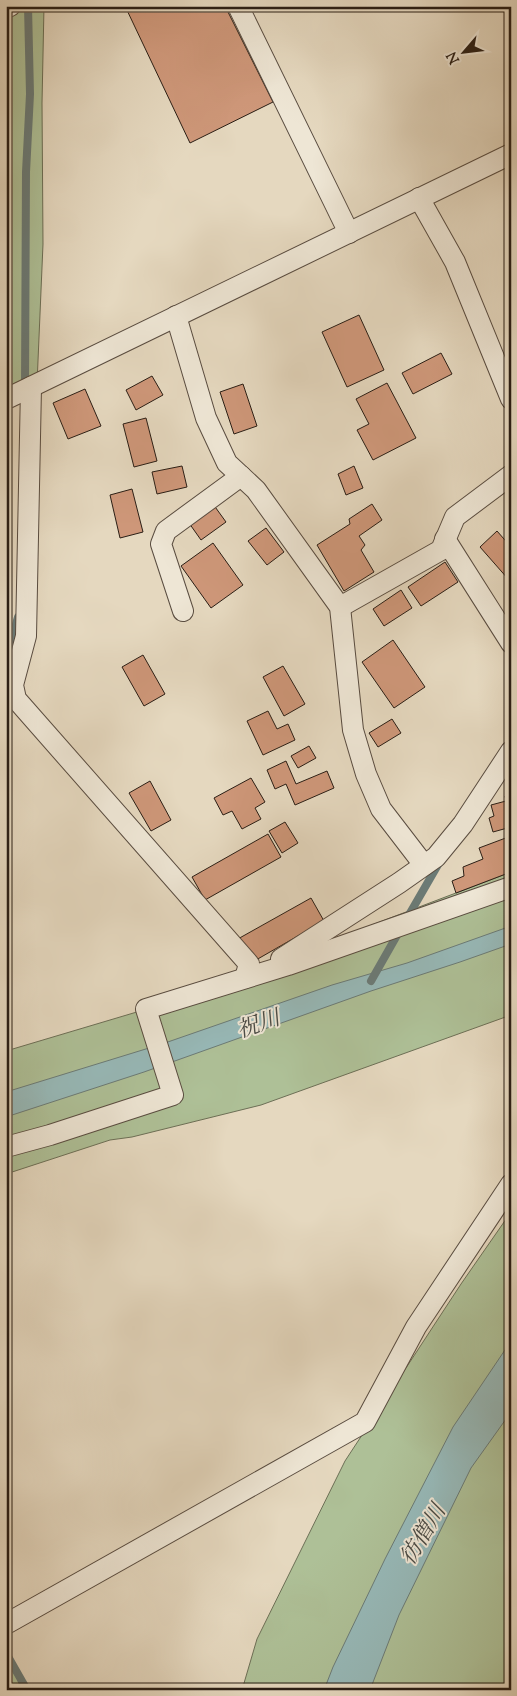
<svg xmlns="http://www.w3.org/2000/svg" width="517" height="1696" font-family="'Sorts Mill Goudy','Noto Serif JP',serif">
<rect width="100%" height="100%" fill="#e5d8bf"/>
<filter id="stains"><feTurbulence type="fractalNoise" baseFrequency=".004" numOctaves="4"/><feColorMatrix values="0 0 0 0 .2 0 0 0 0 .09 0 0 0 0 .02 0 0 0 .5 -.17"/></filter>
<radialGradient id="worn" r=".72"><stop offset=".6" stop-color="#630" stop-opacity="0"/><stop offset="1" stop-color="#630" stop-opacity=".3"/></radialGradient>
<g fill="#aec097" stroke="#6c6f56">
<polygon points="8,6 44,6 42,103 43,244 37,384 6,399 6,145 9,45"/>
<polygon points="511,872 511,1015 261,1105 132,1137 110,1140 6,1174 6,1051 167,1003"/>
<polygon points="511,1212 511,1690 242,1690 257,1639 345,1461 461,1284"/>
<polygon points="6,1657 8,1657 22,1690 6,1690"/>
</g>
<g fill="#97b9b8" stroke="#6b7b77">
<polygon points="511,926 511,944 460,962 371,991 144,1072 6,1117 6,1092 162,1044 332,985 407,963"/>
<polygon points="511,1341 511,1412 471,1468 399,1615 370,1690 324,1690 333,1667 385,1559 453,1427"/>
</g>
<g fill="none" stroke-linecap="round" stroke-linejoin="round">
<g stroke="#6b7b77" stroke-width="8">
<polyline points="25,388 26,172 30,94 28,6"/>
<polyline points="6,658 18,617"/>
<polyline points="406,920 439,863"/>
<polyline points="371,981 400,930"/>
<polyline points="6,1653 27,1690"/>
</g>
</g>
<g fill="#ce9779" stroke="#2a1e15">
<polygon points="125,6 225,6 273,102 190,143"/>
<polygon points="359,315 384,370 347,387 322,332"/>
<polygon points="441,353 452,374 413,394 402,373"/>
<polygon points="152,376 163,395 136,410 126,390"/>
<polygon points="387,383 416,438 373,460 357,430 369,424 356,399"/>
<polygon points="243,384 257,426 234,434 220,392"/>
<polygon points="85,389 101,426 68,439 53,403"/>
<polygon points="146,418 157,461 134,467 123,424"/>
<polygon points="182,466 187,487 157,494 152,472"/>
<polygon points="354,466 363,488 346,495 338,474"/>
<polygon points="132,489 143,532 120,538 110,495"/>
<polygon points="213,504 226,522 201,540 189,523"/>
<polygon points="372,504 382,520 359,536 365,545 361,550 374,572 344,591 317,545 350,524 349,519"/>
<polygon points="266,528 284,552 267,565 248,541"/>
<polygon points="497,531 511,547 511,579 509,580 480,547"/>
<polygon points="213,543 243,585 211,608 181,566"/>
<polygon points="445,562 458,582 421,606 408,587"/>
<polygon points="401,590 412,608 384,626 373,609"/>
<polygon points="393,640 425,687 394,708 362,662"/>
<polygon points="143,655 165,694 144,706 122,667"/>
<polygon points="283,666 305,704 284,716 263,677"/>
<polygon points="268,711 277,729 288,724 295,740 263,755 247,721"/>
<polygon points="392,719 401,733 378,747 369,733"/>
<polygon points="309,746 316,758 298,768 291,756"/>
<polygon points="286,761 296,784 327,771 334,788 295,805 286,784 275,789 267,770"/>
<polygon points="251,778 265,802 255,808 261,819 242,829 232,811 223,815 214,798"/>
<polygon points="150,781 171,820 151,831 129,793"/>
<polygon points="511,794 511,827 493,832 489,818 494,816 491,805 506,801 505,796"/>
<polygon points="285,822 298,843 282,853 269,831"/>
<polygon points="268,834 281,857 205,900 192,877"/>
<polygon points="511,836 511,872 456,893 452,881 464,876 463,867 483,859 479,848"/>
<polygon points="311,898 324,921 249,964 236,940"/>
</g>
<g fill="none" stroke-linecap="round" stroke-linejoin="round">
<defs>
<g id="minor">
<polyline points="238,6 349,233"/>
<polyline points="6,8 10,6"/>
<polyline points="419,198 455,262 511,399"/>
<polyline points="176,316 206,418 227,463 256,490 340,607 353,730 366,774 381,809 424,865"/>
<polyline points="31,387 26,636 13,685 16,699 249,964 245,978"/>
<polyline points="6,399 511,154"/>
<polyline points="445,539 511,643"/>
<polyline points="340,607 441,550 455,517 511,475"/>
<polyline points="183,611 161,544 166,531 241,476"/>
<polyline points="281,959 399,883 436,857 463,824 511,751"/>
<polyline points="6,1147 50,1135 173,1095 146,1009 288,965 511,887"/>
<polyline points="6,1624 365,1422 416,1327 511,1184"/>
</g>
</defs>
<use href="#minor" stroke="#594c40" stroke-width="22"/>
<use href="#minor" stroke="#eee6d5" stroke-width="20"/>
</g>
<g text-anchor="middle" stroke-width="4" stroke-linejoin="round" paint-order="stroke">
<g font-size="22" font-style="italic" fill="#4b4c46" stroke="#eee6d5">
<text transform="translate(258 1023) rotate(-19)" y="8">祝川</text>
<text transform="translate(422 1534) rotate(-59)" y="8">彷僧川</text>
</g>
</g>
<rect width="517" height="1696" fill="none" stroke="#e5d8bf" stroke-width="25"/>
<rect x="8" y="8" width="502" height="1681" fill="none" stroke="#2a1e15" stroke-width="2.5"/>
<rect x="12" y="12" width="492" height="1671" fill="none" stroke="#2a1e15"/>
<g transform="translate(464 52) rotate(242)" stroke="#eee6d5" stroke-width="4" paint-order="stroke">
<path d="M0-4L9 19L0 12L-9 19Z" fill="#2a1e15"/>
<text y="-8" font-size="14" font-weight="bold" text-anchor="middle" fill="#2a1e15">N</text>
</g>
<rect width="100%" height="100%" filter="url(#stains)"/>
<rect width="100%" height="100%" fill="url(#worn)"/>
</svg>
